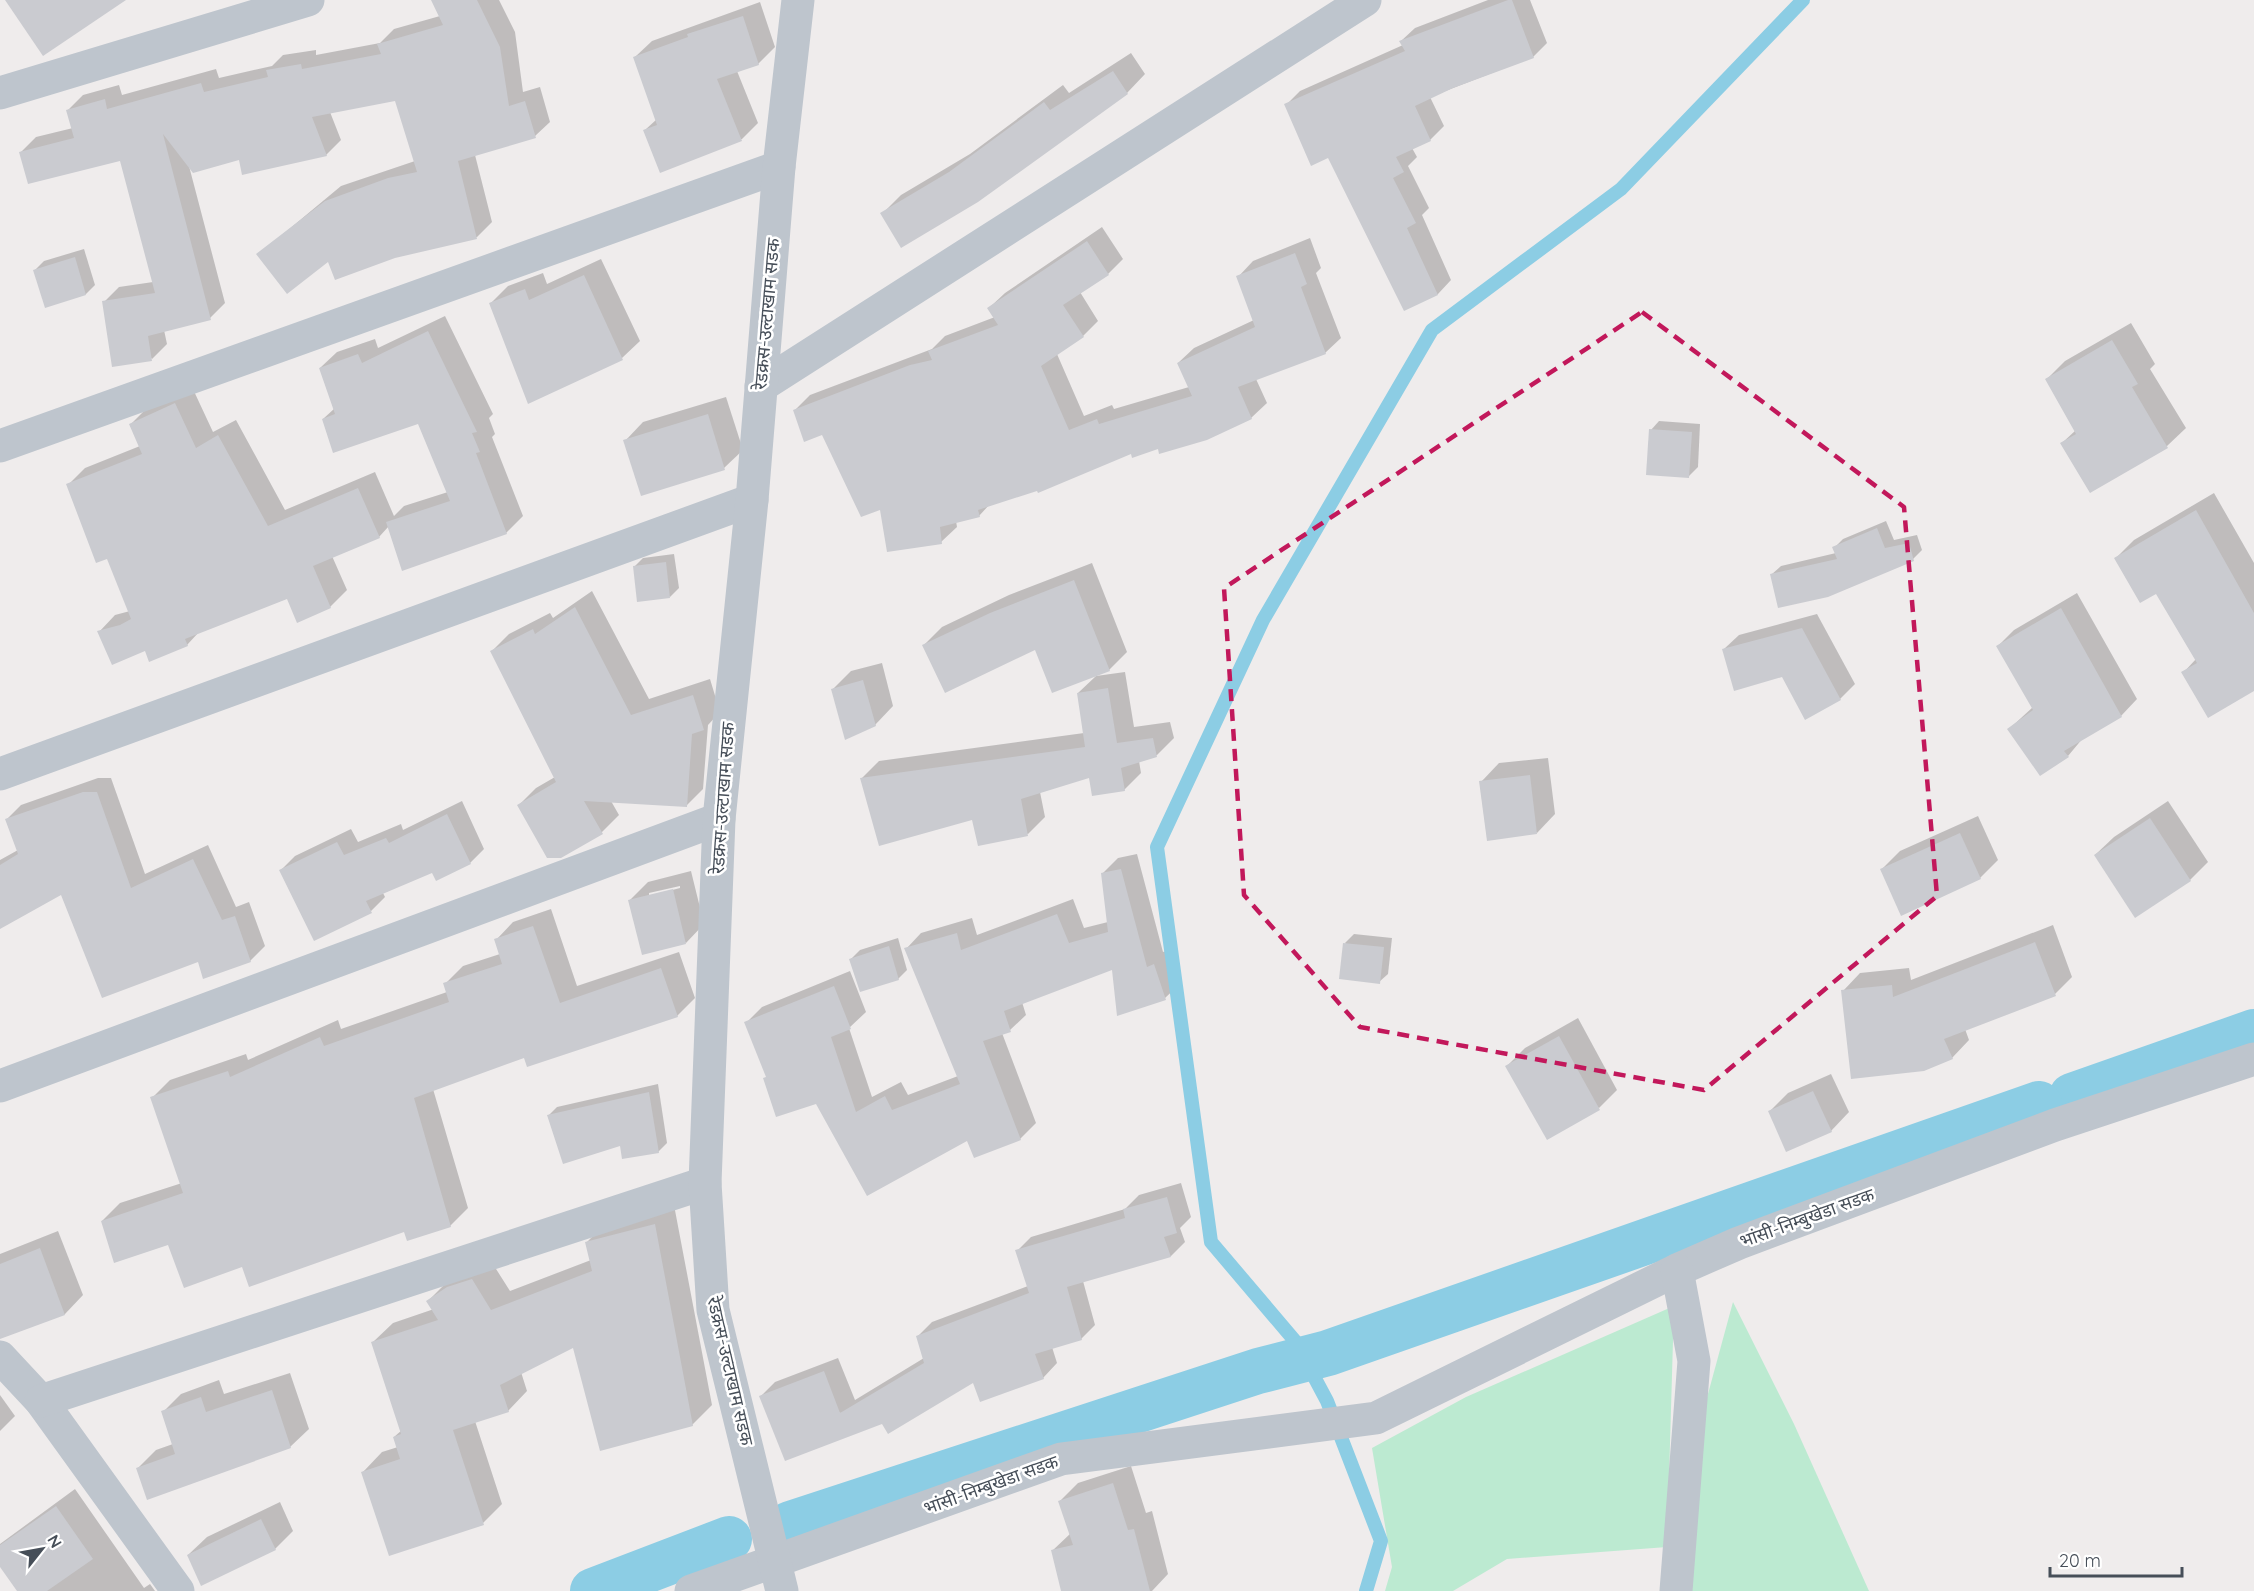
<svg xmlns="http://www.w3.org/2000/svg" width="2254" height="1591" font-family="Quicksand,'Noto Sans Devanagari',sans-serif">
<rect width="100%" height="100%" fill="#efecec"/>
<g fill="#bcead1">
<polygon points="1733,1302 1794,1424 1869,1591 1689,1591 1702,1416"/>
<polygon points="1674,1306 1667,1547 1507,1559 1453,1591 1385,1591 1392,1567 1372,1448 1466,1397"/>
</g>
<g fill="#0003" fill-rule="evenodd">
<polygon points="432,0 499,0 515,32 523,92 540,87 550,122 535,136 475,155 492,222 477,237 395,257 329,259 258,255 341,186 415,161 396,99 330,112 341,140 326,155 240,159 189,166 225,303 210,318 164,330 167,344 152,359 104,302 119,287 153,282 121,159 21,152 36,137 73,128 68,110 83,95 119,85 122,95 216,69 219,78 272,66 283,55 316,50 316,55 380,43 394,29 440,16"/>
<polygon points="1488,0 1530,0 1547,43 1533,57 1430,97 1444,126 1430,140 1412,148 1417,157 1408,166 1429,208 1422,215 1451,280 1438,294 1405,309 1329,156 1286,105 1300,91 1403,45 1401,41 1415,28"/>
<polygon points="760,2 775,47 758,64 737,71 758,123 742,139 661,171 645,130 657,119 635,57 652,41"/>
<polygon points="1131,53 1145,74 1127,93 977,201 882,214 901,195 970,154 1063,85 1069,93"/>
<polygon points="1102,227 1123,259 1108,274 1080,292 1098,321 1083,336 1057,354 1084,416 1112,405 1114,409 1189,387 1178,363 1194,348 1254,320 1238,277 1253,261 1310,238 1321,268 1316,273 1341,338 1325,353 1256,379 1267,403 1251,418 1131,452 1038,489 990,504 979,516 956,521 957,527 941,542 881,508 823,434 795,410 810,395 932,349 945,336 995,317 989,308 1005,293"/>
<polygon points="84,249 95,285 86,294 46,306 35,270 44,261"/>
<polygon points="601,259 640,341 622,358 529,402 491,303 508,286 543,273 547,284"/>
<polygon points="445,316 493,414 489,418 495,434 492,437 523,516 506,533 389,526 379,537 332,556 347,590 330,607 288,598 199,632 187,645 145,649 99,632 115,615 130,611 107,557 68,485 85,468 140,446 130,425 147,408 192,387 213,432 236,420 285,510 375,472 394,516 404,506 448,492 419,423 323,419 335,408 320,368 337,352 375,339 378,348"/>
<polygon points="2131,323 2155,364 2150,369 2186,428 2167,446 2090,491 2062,443 2076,430 2047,379 2065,361"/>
<polygon points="726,397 743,450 724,468 625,441 643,422"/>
<polygon points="1659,421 1700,424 1698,467 1689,476 1651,430"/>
<polygon points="2214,493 2254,563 2254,689 2183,673 2196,659 2157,592 2116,558 2134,540"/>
<polygon points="1886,521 1894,540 1917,535 1922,550 1913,559 1772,574 1781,566 1836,553 1834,548 1843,539"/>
<polygon points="674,554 679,588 670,597 634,567 643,558"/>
<polygon points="1092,563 1127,652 1109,670 1036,648 924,645 942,627 1009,595"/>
<polygon points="592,591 649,699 710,679 720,712 708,725 703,789 686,806 611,801 619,815 602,832 561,856 519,805 536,788 555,777 492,651 509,634 550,613 553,618"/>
<polygon points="2077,593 2137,699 2121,716 2083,738 2068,756 2009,729 2033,707 1998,646 2014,630"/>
<polygon points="1817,614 1855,684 1840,699 1724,649 1739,635"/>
<polygon points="882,663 893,706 875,725 833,689 851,671"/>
<polygon points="1125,672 1134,727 1170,722 1174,738 1157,755 1139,761 1141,773 1124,790 1091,776 1040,792 1045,817 1028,834 862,778 879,761 1084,733 1078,693 1096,676"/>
<polygon points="1548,758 1555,814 1537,833 1481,782 1499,763"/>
<polygon points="98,778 111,778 145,874 208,845 236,907 249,902 265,946 250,961 198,960 62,893 0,927 0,860 18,850 6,820 21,805"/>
<polygon points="462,801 484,849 470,863 433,871 383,893 385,897 371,911 281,870 295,856 351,829 358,842 401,824 403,830"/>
<polygon points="2168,801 2208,862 2190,880 2095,855 2114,837"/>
<polygon points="1978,816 1998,860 1980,878 1881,870 1900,851"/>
<polygon points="1137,854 1163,952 1170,950 1181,983 1165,998 1113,968 1022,1002 1026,1015 1010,1030 1002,1033 1036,1123 1020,1139 968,1139 868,1194 817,1102 768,1076 746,1023 762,1007 850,971 866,1012 849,1028 872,1097 901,1082 908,1095 958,1076 906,949 921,933 972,918 977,935 1073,899 1084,928 1108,922 1102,874 1118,858"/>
<path d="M691,871L704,924L686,943L630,900L648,882ZM680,886V888L649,896V893Z"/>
<polygon points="551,909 577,986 679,952 695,998 677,1016 525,1056 433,1089 468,1208 450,1226 405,1230 243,1265 102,1221 120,1203 182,1183 152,1098 170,1080 246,1054 248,1060 338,1020 341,1029 447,992 445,984 463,966 500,954 496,940 513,922"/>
<polygon points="2053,925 2072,977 2055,994 1965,1029 1969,1040 1952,1058 1843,991 1860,973 1909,968 1911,980"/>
<polygon points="1354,934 1392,938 1388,974 1379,982 1345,943"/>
<polygon points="898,938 907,970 898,979 851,959 860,950"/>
<polygon points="1578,1018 1617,1090 1599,1108 1507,1066 1525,1048"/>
<polygon points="1831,1074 1849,1112 1831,1131 1769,1112 1788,1093"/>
<polygon points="658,1084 667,1143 658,1152 621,1144 549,1115 557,1107"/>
<polygon points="1181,1183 1191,1217 1180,1228 1185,1242 1171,1256 1083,1281 1095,1325 1081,1339 1052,1347 1057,1363 1043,1378 974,1381 883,1422 761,1396 775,1382 838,1358 855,1400 924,1358 918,1336 932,1322 1028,1286 1017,1251 1031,1237 1125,1209 1139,1195"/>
<polygon points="674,1205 712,1405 692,1425 574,1345 521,1372 527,1391 508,1411 475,1421 502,1504 483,1523 363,1472 382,1452 398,1447 394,1437 402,1430 373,1342 393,1323 434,1309 428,1301 448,1281 491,1261 510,1291 591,1260 587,1242 606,1223"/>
<polygon points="58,1231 83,1295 65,1314 6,1336 0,1320 0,1254"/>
<polygon points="290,1373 309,1429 290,1447 138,1468 156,1450 173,1444 163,1412 181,1394 219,1380 224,1394"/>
<polygon points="0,1395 15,1416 0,1431"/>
<polygon points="1131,1466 1146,1513 1152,1511 1168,1574 1152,1591 1063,1591 1052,1551 1071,1533 1060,1501 1078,1483"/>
<polygon points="75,1489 144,1588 150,1584 155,1591 18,1591 0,1565 0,1544"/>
<polygon points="280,1502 293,1531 275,1549 188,1555 207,1537"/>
</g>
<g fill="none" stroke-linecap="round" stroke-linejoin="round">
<polyline stroke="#8ccde4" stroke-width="14" points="1366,1591 1381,1541 1327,1401 1295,1341 1211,1242 1157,847 1263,620 1432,330 1621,189 1803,0"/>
<g stroke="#8ccde4" stroke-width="46">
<polyline points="2072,1096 2254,1032"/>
<polyline points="790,1524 1258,1371 1328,1353 2039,1104"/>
<polyline points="593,1591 729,1539"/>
</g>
</g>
<g fill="#cacbd0">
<polygon points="5,0 126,0 43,56"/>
<polygon points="431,0 477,0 500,47 509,106 525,101 536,138 458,161 477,239 395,258 335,280 328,262 287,294 256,254 325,201 388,178 417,172 395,101 312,117 327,156 242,175 239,160 193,173 163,134 211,320 148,336 152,361 112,367 102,301 155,293 120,161 28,184 19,152 74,138 66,110 105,99 107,109 201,83 204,92 268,77 266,70 301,64 302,69 381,54 377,44 443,25"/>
<polygon points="1508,0 1512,0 1534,58 1453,88 1415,106 1431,141 1396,157 1404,172 1393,178 1416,223 1407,228 1438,295 1404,311 1328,158 1311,166 1284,104 1405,51 1399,41"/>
<polygon points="743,16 759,65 717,79 742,141 660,173 643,130 657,125 633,57 688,37 687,34"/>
<polygon points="1113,71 1128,94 978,202 901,248 880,213 949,172 1044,102 1050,110"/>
<polygon points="1087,241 1109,275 1063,305 1084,337 1041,366 1069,430 1097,419 1099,424 1192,396 1177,363 1255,327 1236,276 1295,253 1307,284 1301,287 1326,354 1238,387 1252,419 1207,440 1159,454 1158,449 1132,458 1131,454 1038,493 1037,491 978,510 980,517 940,527 942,544 887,552 880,510 861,517 822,435 804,442 793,410 910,365 932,360 928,351 998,325 987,308"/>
<polygon points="75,257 86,295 45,308 33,270"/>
<polygon points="584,275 623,360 528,404 489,303 525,289 529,300"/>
<polygon points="428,331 477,432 472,433 480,452 476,453 507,534 402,571 386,522 450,501 418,424 333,453 322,419 335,414 319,368 358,354 362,363"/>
<polygon points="2112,340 2138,384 2132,387 2168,448 2090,493 2060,443 2076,434 2045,379"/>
<polygon points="175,403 196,448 218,435 268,526 358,488 380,538 313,566 331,608 297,623 287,599 185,639 188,646 149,662 145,651 112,665 97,631 120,625 131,619 107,559 96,563 66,484 142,454 129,424"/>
<polygon points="708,414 725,470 641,496 623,440"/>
<polygon points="1649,429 1692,432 1689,478 1646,475"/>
<polygon points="2196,510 2254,613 2254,691 2208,718 2181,672 2197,663 2156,594 2140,603 2114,558"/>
<polygon points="1877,528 1885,548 1909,543 1914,561 1828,597 1778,608 1770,574 1837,559 1832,547"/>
<polygon points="666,562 670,598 637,602 633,566"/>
<polygon points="1074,580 1110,671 1052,693 1035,650 945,693 922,645 990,613"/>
<polygon points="575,607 631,715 693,695 704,730 692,734 687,807 584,801 603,834 561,858 547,858 517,805 556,782 490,651 533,629 535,634"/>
<polygon points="2061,608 2122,717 2064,751 2069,757 2040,776 2007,729 2033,710 1996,646"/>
<polygon points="1802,628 1841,700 1805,720 1782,677 1734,691 1722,649"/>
<polygon points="863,680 876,726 845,740 831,689"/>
<polygon points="1108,688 1117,743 1153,738 1157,757 1121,768 1125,791 1092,796 1089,778 1021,799 1028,836 978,846 972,820 879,846 860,778 1085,747 1077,693"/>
<polygon points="1530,775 1537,834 1487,841 1479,781"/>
<polygon points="83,792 97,792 131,888 193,859 222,920 235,916 251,962 203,979 198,962 102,998 61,895 0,929 0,865 18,854 5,819"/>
<polygon points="447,814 471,864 436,881 432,873 366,901 372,913 314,941 279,870 337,842 344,855 386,838 389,843"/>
<polygon points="2150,818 2191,881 2135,918 2094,855"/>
<polygon points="1960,833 1981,879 1901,916 1880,869"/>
<polygon points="1121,869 1147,967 1154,964 1166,1000 1117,1016 1112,970 1004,1011 1011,1032 983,1041 1021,1140 974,1158 967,1141 867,1196 816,1104 776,1117 763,1078 766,1077 744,1022 834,986 851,1029 831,1037 856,1112 885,1096 892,1110 960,1084 904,948 957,933 961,950 1057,914 1069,943 1108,932 1101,873"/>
<polygon points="673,889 686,944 642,955 628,900"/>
<polygon points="533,926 560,1003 661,968 678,1017 527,1067 524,1058 414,1098 451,1227 407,1241 404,1232 249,1287 242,1267 184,1288 168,1245 114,1263 101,1221 183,1193 150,1097 228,1071 230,1077 320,1037 324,1046 449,1002 443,983 502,964 494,939"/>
<polygon points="2035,942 2056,996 1944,1039 1953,1059 1924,1071 1851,1079 1841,990 1892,985 1893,997"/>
<polygon points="1343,943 1384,947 1380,984 1339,979"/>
<polygon points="889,946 899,980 860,992 849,959"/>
<polygon points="1559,1036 1600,1110 1547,1140 1505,1066"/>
<polygon points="1813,1091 1832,1132 1786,1152 1768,1111"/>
<polygon points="649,1092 659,1153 622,1159 620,1146 563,1164 547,1115"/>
<polygon points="1167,1197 1177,1233 1164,1237 1171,1257 1067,1287 1082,1340 1035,1354 1044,1379 980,1402 973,1383 888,1434 882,1424 785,1461 759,1396 824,1371 840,1413 924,1363 916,1336 1029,1293 1015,1250 1125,1218 1123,1209"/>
<polygon points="655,1224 693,1426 600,1451 573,1348 500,1385 509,1412 453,1430 484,1525 389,1556 361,1472 400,1459 393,1437 401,1434 371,1342 438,1320 426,1301 447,1287 472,1279 491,1310 592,1271 585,1242"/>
<polygon points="40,1248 65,1315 0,1339 0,1264"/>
<polygon points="272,1390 291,1448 147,1500 136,1468 175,1454 161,1411 201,1397 206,1412"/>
<polygon points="1113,1483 1128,1530 1134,1529 1150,1591 1061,1591 1051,1550 1073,1545 1058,1501"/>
<polygon points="56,1506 93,1559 47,1591 17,1591 0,1567 0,1545"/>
<polygon points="261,1519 276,1550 201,1586 187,1555"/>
</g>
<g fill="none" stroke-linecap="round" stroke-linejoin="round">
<g stroke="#bec5cd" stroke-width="33">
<polyline points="0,93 308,0"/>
<polyline points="761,386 1365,0"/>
<polyline points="0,446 779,167"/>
<polyline points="0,774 752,500"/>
<polyline points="0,1086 719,819"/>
<polyline points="0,1357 41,1401 178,1591"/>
<polyline points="41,1401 705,1183"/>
<polyline points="691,1591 1061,1459 1376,1418 1677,1270 1739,1243 2055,1125 2254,1059"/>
<polyline points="782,1591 713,1310 705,1183 719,819 752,500 779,167 798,0"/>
<polyline points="1676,1591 1694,1361 1677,1270"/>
</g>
</g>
<path fill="none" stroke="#c2185b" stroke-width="4.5" stroke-dasharray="12 8" stroke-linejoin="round" d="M1642,312L1904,507L1937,896L1704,1090L1360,1027L1244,895L1224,588Z"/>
<g text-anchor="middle" stroke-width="5" stroke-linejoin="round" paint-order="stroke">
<g font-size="18" fill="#464e58" stroke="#fff">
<text transform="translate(767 314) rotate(-85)" y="6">रेडक्रस-उल्टाखाम सडक</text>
<text transform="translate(723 798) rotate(-86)" y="6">रेडक्रस-उल्टाखाम सडक</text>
<text transform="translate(1807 1218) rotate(-20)" y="6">भांसी-निम्बुखेडा सडक</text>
<text transform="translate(730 1371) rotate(77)" y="6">रेडक्रस-उल्टाखाम सडक</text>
<text transform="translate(991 1485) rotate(-20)" y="6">भांसी-निम्बुखेडा सडक</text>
</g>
</g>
<g transform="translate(42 1549) rotate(59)" stroke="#ffffff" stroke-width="4.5" paint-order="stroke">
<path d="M0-4.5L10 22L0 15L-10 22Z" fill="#464e58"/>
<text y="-9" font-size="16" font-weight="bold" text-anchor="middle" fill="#464e58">N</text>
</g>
<path d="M2050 1567v9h132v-9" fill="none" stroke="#464e58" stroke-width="3"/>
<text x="2059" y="1567" font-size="18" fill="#464e58" stroke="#ffffff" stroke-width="4.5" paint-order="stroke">20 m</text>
</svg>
